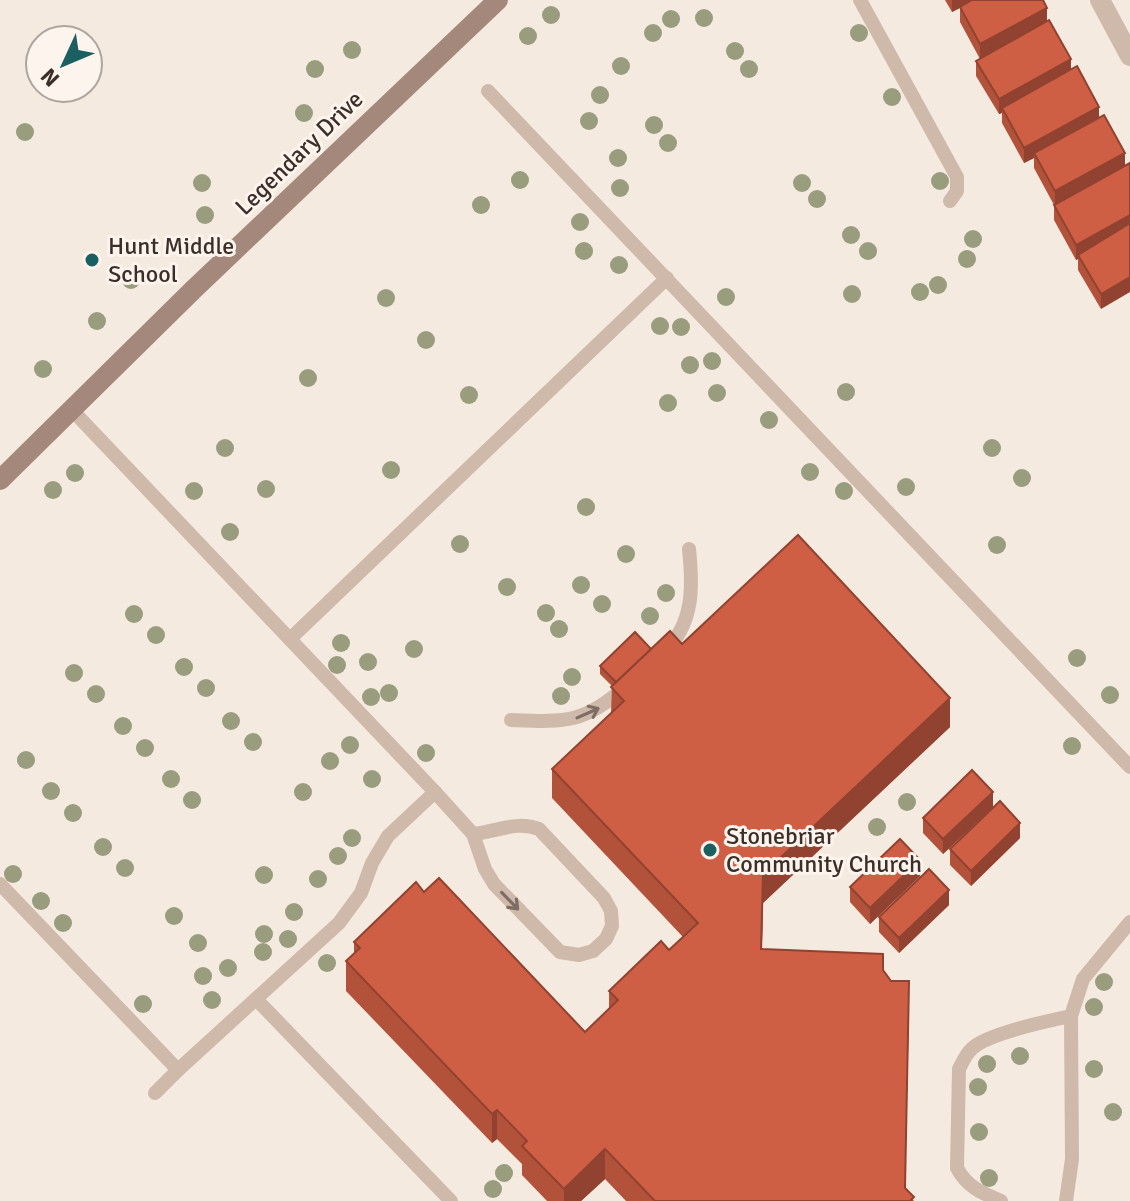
<svg xmlns="http://www.w3.org/2000/svg" width="1130" height="1201" font-family="Signika,sans-serif">
<rect width="100%" height="100%" fill="#f5eae0"/>
<g fill="none" stroke-linecap="round" stroke-linejoin="round">
<g stroke="#cfb9aa" stroke-width="14">
<polyline points="860,0 957,177 957,191 950,201"/>
<polyline points="488,91 1130,767"/>
<path d="M73,411L435,792L473,834L485,869L494,884L560,952L579,955L593,951L606,939L612,926L611,911L604,898L539,829C517,820 496,832 473,834"/>
<polyline points="291,638 667,278"/>
<path d="M664,652C694,624 693,587 689,549"/>
<path d="M511,720C564,722 584,724 625,687"/>
<polyline points="0,884 178,1070 339,923 361,893 372,863 388,836 435,792"/>
<polyline points="257,1000 451,1201"/>
<polyline points="155,1093 178,1070"/>
<path d="M1001,1201C982,1193 967,1187 957,1168L959,1069C964,1059 968,1050 978,1044C998,1032 1047,1021 1071,1016"/>
<polyline points="1066,1201 1072,1159 1071,1016 1083,979 1130,922"/>
</g>
<polyline stroke="#cfb9aa" stroke-width="20" points="1100,0 1130,56"/>
<polyline stroke="#a3887b" stroke-width="20" points="0,480 194,289 498,0"/>
</g>
<g fill="#999c7d">
<circle cx="551" cy="15" r="9"/>
<circle cx="704" cy="18" r="9"/>
<circle cx="671" cy="19" r="9"/>
<circle cx="653" cy="33" r="9"/>
<circle cx="859" cy="33" r="9"/>
<circle cx="528" cy="36" r="9"/>
<circle cx="352" cy="50" r="9"/>
<circle cx="735" cy="51" r="9"/>
<circle cx="621" cy="66" r="9"/>
<circle cx="315" cy="69" r="9"/>
<circle cx="749" cy="69" r="9"/>
<circle cx="600" cy="95" r="9"/>
<circle cx="892" cy="97" r="9"/>
<circle cx="304" cy="113" r="9"/>
<circle cx="589" cy="121" r="9"/>
<circle cx="654" cy="125" r="9"/>
<circle cx="25" cy="132" r="9"/>
<circle cx="668" cy="143" r="9"/>
<circle cx="618" cy="158" r="9"/>
<circle cx="520" cy="180" r="9"/>
<circle cx="940" cy="181" r="9"/>
<circle cx="202" cy="183" r="9"/>
<circle cx="802" cy="183" r="9"/>
<circle cx="620" cy="188" r="9"/>
<circle cx="817" cy="199" r="9"/>
<circle cx="481" cy="205" r="9"/>
<circle cx="205" cy="215" r="9"/>
<circle cx="580" cy="222" r="9"/>
<circle cx="851" cy="235" r="9"/>
<circle cx="973" cy="239" r="9"/>
<circle cx="584" cy="251" r="9"/>
<circle cx="868" cy="251" r="9"/>
<circle cx="967" cy="259" r="9"/>
<circle cx="619" cy="265" r="9"/>
<circle cx="131" cy="280" r="9"/>
<circle cx="938" cy="285" r="9"/>
<circle cx="920" cy="292" r="9"/>
<circle cx="852" cy="294" r="9"/>
<circle cx="726" cy="297" r="9"/>
<circle cx="386" cy="298" r="9"/>
<circle cx="97" cy="321" r="9"/>
<circle cx="660" cy="326" r="9"/>
<circle cx="681" cy="327" r="9"/>
<circle cx="426" cy="340" r="9"/>
<circle cx="712" cy="361" r="9"/>
<circle cx="690" cy="365" r="9"/>
<circle cx="43" cy="369" r="9"/>
<circle cx="308" cy="378" r="9"/>
<circle cx="846" cy="392" r="9"/>
<circle cx="717" cy="393" r="9"/>
<circle cx="469" cy="395" r="9"/>
<circle cx="668" cy="403" r="9"/>
<circle cx="769" cy="420" r="9"/>
<circle cx="225" cy="448" r="9"/>
<circle cx="992" cy="448" r="9"/>
<circle cx="391" cy="470" r="9"/>
<circle cx="810" cy="472" r="9"/>
<circle cx="75" cy="473" r="9"/>
<circle cx="1022" cy="478" r="9"/>
<circle cx="906" cy="487" r="9"/>
<circle cx="266" cy="489" r="9"/>
<circle cx="53" cy="490" r="9"/>
<circle cx="194" cy="491" r="9"/>
<circle cx="844" cy="491" r="9"/>
<circle cx="586" cy="507" r="9"/>
<circle cx="230" cy="532" r="9"/>
<circle cx="460" cy="544" r="9"/>
<circle cx="997" cy="545" r="9"/>
<circle cx="626" cy="554" r="9"/>
<circle cx="581" cy="585" r="9"/>
<circle cx="507" cy="587" r="9"/>
<circle cx="666" cy="593" r="9"/>
<circle cx="602" cy="604" r="9"/>
<circle cx="546" cy="613" r="9"/>
<circle cx="134" cy="614" r="9"/>
<circle cx="650" cy="616" r="9"/>
<circle cx="559" cy="629" r="9"/>
<circle cx="156" cy="635" r="9"/>
<circle cx="341" cy="643" r="9"/>
<circle cx="414" cy="649" r="9"/>
<circle cx="1077" cy="658" r="9"/>
<circle cx="368" cy="662" r="9"/>
<circle cx="337" cy="665" r="9"/>
<circle cx="184" cy="667" r="9"/>
<circle cx="74" cy="673" r="9"/>
<circle cx="572" cy="677" r="9"/>
<circle cx="206" cy="688" r="9"/>
<circle cx="389" cy="693" r="9"/>
<circle cx="96" cy="694" r="9"/>
<circle cx="1110" cy="695" r="9"/>
<circle cx="561" cy="696" r="9"/>
<circle cx="371" cy="697" r="9"/>
<circle cx="231" cy="721" r="9"/>
<circle cx="123" cy="726" r="9"/>
<circle cx="253" cy="742" r="9"/>
<circle cx="350" cy="745" r="9"/>
<circle cx="1072" cy="746" r="9"/>
<circle cx="145" cy="748" r="9"/>
<circle cx="426" cy="753" r="9"/>
<circle cx="26" cy="760" r="9"/>
<circle cx="330" cy="761" r="9"/>
<circle cx="171" cy="779" r="9"/>
<circle cx="372" cy="779" r="9"/>
<circle cx="51" cy="791" r="9"/>
<circle cx="303" cy="792" r="9"/>
<circle cx="192" cy="800" r="9"/>
<circle cx="907" cy="802" r="9"/>
<circle cx="73" cy="813" r="9"/>
<circle cx="877" cy="827" r="9"/>
<circle cx="352" cy="838" r="9"/>
<circle cx="103" cy="847" r="9"/>
<circle cx="338" cy="856" r="9"/>
<circle cx="125" cy="868" r="9"/>
<circle cx="13" cy="874" r="9"/>
<circle cx="264" cy="875" r="9"/>
<circle cx="318" cy="879" r="9"/>
<circle cx="41" cy="901" r="9"/>
<circle cx="294" cy="912" r="9"/>
<circle cx="174" cy="916" r="9"/>
<circle cx="63" cy="923" r="9"/>
<circle cx="264" cy="934" r="9"/>
<circle cx="288" cy="939" r="9"/>
<circle cx="198" cy="943" r="9"/>
<circle cx="263" cy="952" r="9"/>
<circle cx="327" cy="963" r="9"/>
<circle cx="228" cy="968" r="9"/>
<circle cx="203" cy="976" r="9"/>
<circle cx="1104" cy="982" r="9"/>
<circle cx="212" cy="1000" r="9"/>
<circle cx="143" cy="1004" r="9"/>
<circle cx="1094" cy="1007" r="9"/>
<circle cx="1020" cy="1056" r="9"/>
<circle cx="987" cy="1064" r="9"/>
<circle cx="1094" cy="1069" r="9"/>
<circle cx="978" cy="1087" r="9"/>
<circle cx="1113" cy="1112" r="9"/>
<circle cx="979" cy="1132" r="9"/>
<circle cx="504" cy="1173" r="9"/>
<circle cx="989" cy="1178" r="9"/>
<circle cx="493" cy="1189" r="9"/>
</g>
<g fill="#b2523a">
<polygon points="945,0 1043,0 1047,21 1071,70 1099,117 1104,115 1101,309 1078,270 1078,259 1076,260 1054,220 1054,205 1034,168 1034,158 1024,163 1002,123 1002,113 999,114 976,76 976,61 980,59 960,22 960,8 952,12"/>
<polygon points="682,644 950,727 763,903 762,949 883,971 909,1010 905,1188 914,1201 626,1201 605,1179 581,1201 547,1201 522,1175 522,1164 497,1139 492,1143 346,991 346,961 354,954 354,942 424,892 585,1032 609,1009 609,991 669,950 683,937 552,798 552,769 611,713 612,686 600,674 600,666 651,649"/>
<polygon points="993,807 943,854 923,833 923,818"/>
<polygon points="1020,838 971,886 950,865 950,849"/>
<polygon points="920,876 870,924 850,902 850,887"/>
<polygon points="949,905 899,953 879,932 879,917"/>
</g>
<g fill="#914230">
<polygon points="952,0 975,0 952,12"/>
<polygon points="1047,8 1047,23 980,59 980,44"/>
<polygon points="1071,59 1071,74 1002,108 1002,113 999,114 999,99"/>
<polygon points="1099,107 1099,122 1034,153 1034,158 1024,163 1024,148"/>
<polygon points="1125,153 1125,168 1055,206 1055,191"/>
<polygon points="1130,215 1130,230 1078,255 1078,259 1076,260 1076,245"/>
<polygon points="1130,277 1130,292 1101,309 1101,294"/>
<polygon points="950,698 950,727 763,903 761,978 763,874"/>
<polygon points="993,792 993,807 943,854 943,839"/>
<polygon points="1020,823 1020,838 971,886 971,871"/>
<polygon points="920,860 920,876 870,924 870,908"/>
<polygon points="949,890 949,905 899,953 899,938"/>
<polygon points="497,1110 497,1139 492,1143 492,1114"/>
<polygon points="605,1149 605,1179 581,1201 564,1201 564,1189"/>
</g>
<g fill="#cf5f44" stroke="#914230" stroke-width="2">
<polygon points="972,0 1043,0 1047,8 980,44 960,7"/>
<polygon points="1049,20 1071,59 999,99 976,61"/>
<polygon points="1077,66 1099,107 1024,148 1002,108"/>
<polygon points="1104,115 1125,153 1055,191 1034,153"/>
<polygon points="1130,163 1130,215 1076,245 1054,205"/>
<polygon points="1130,223 1130,277 1101,294 1078,255"/>
<polygon points="798,535 950,698 763,874 761,949 883,954 883,970 891,981 909,981 905,1188 914,1197 910,1201 655,1201 605,1149 564,1189 522,1146 527,1141 497,1110 492,1114 346,961 360,948 354,942 416,882 424,892 439,878 585,1032 618,1000 609,991 661,941 669,950 698,923 552,769 624,701 611,687 670,631 682,644"/>
<polygon points="635,632 651,649 616,682 600,666"/>
<polygon points="972,770 993,792 943,839 923,818"/>
<polygon points="1000,801 1020,823 971,871 950,849"/>
<polygon points="900,839 920,860 870,908 850,887"/>
<polygon points="929,869 949,890 899,938 879,917"/>
</g>
<defs><path id="oneway-shaft" d="M-6 0H5M1.5-3L5.5 0L1.5 3" fill="none" stroke-width="1.6" stroke-linecap="round" stroke-linejoin="round" transform="scale(2)"/></defs>
<g stroke="#7e6d64">
<use href="#oneway-shaft" transform="translate(588 713) rotate(-24)"/>
<use href="#oneway-shaft" transform="translate(510 901) rotate(46)"/>
</g>
<g fill="#1b6061" stroke="#fcf4ed" stroke-width="3">
<circle cx="92" cy="260" r="8"/>
<circle cx="710" cy="850" r="8"/>
</g>
<g text-anchor="middle" stroke-width="6" stroke-linejoin="round" paint-order="stroke">
<g font-size="24" fill="#3c2f2a" stroke="#fcf4ed">
<text transform="translate(299 153) rotate(-44)" y="8">Legendary Drive</text>
</g>
<g font-size="24" fill="#3c2f2a" stroke="#fcf4ed" text-anchor="start">
<text x="108" y="254">Hunt Middle<tspan x="108" dy="28">School</tspan></text>
<text x="726" y="844">Stonebriar<tspan x="726" dy="28">Community Church</tspan></text>
</g>
</g>
<g transform="translate(64 64) rotate(226)"><circle r="38" fill="#fcf4ed" stroke="#afa59f" stroke-width="2"/>
<path d="M0-6L14 30L0 20L-14 30Z" fill="#1b6061"/>
<text y="-12" font-size="22" font-weight="bold" text-anchor="middle" fill="#3c2f2a">N</text>
</g>
</svg>
